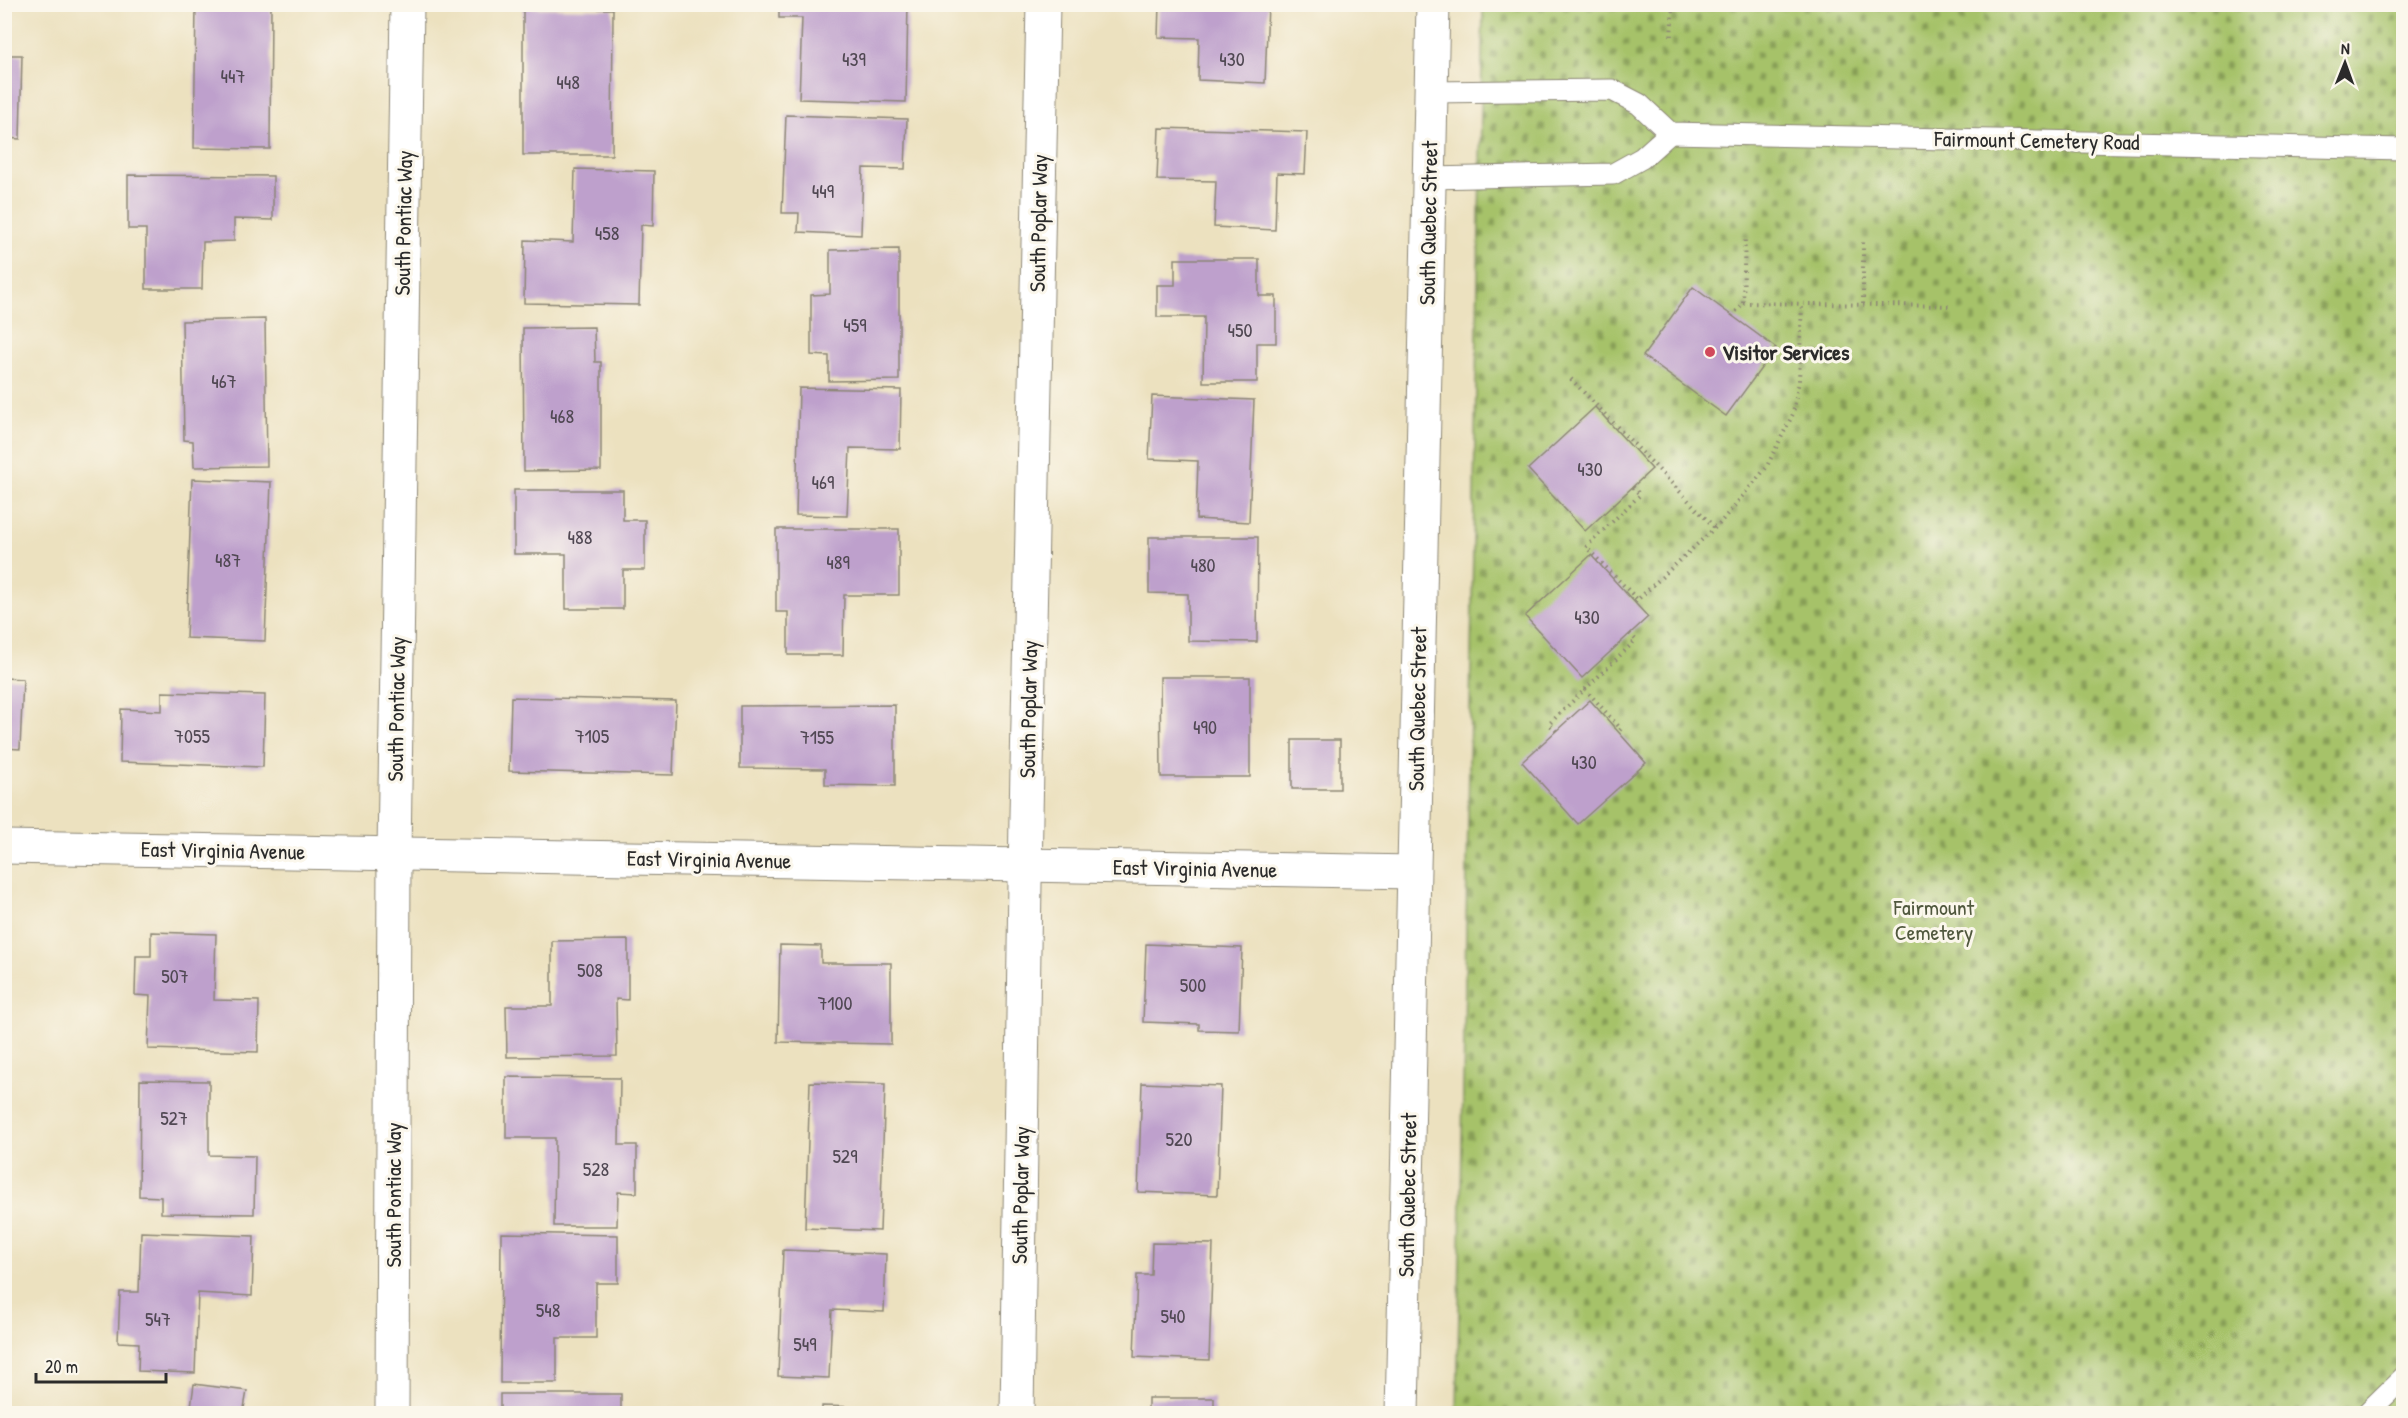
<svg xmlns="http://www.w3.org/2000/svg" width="2408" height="1418" font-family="'Patrick Hand',sans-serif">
<defs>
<pattern id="cemetery-stones" width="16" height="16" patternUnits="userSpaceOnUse" patternTransform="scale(1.5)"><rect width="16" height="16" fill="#a6c269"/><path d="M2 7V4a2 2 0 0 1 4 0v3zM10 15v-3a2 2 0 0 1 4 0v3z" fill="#879e57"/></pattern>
</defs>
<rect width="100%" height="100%" fill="#fbf7ec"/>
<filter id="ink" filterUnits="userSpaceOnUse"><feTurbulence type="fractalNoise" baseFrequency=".0167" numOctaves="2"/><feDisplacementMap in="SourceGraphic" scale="12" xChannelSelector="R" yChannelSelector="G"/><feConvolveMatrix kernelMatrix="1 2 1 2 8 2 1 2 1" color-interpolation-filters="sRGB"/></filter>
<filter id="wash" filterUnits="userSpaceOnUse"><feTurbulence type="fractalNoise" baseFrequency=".008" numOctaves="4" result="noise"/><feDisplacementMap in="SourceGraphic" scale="24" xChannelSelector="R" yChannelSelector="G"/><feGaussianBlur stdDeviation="1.35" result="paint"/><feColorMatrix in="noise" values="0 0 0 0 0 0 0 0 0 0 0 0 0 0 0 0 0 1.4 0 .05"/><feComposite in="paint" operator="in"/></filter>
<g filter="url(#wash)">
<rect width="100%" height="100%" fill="#ece1bf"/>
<polygon fill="url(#cemetery-stones)" stroke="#68764a" stroke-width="1.5" points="1483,5 2403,5 2403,1413 1457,1414"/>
<g id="blocks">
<g fill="#bea0cc">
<polygon points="196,4 271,4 270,149 194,148"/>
<polygon points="779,4 908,4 906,102 799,99 802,18 779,18"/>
<polygon points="1159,4 1268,4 1265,83 1198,80 1199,38 1158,37"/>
<polygon points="523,8 613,9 612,155 523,155"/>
<polygon points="4,55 22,55 20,139 4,138"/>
<polygon points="786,115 907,119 905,169 863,168 861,235 798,232 799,213 782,213"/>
<polygon points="1159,128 1307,132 1305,174 1277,173 1275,230 1214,227 1216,181 1157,180"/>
<polygon points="575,169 654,171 653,226 641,225 639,305 524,303 525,240 573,242"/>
<polygon points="128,175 273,176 273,220 234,219 234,241 203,242 202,289 146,289 146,229 128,229"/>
<rect x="4" y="248" width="4" height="46"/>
<polygon points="899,249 899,380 829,381 829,356 811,355 811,295 830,294 830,250"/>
<polygon points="1175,259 1259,259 1259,296 1276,296 1276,343 1257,343 1257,382 1203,382 1204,317 1157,317 1157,285 1175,285"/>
<polygon points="1693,287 1776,348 1726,416 1643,356"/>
<polygon points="265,319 267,466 194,467 193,441 184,440 182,321"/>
<polygon points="594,327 595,362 601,362 601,470 524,471 523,328"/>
<polygon points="799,388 901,390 900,449 850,448 847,516 796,515"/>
<polygon points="1152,396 1254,400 1249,522 1196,519 1198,461 1149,459"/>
<polygon points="1595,407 1652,469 1585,531 1528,469"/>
<polygon points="192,479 271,482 265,641 186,638"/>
<polygon points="514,490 623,490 623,520 645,520 645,570 623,570 623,609 566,609 566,554 514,554"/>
<polygon points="776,529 899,529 899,595 844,595 843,655 788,655 788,612 776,612"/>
<polygon points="1149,537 1258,537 1257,642 1188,641 1188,594 1149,593"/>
<polygon points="1591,555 1648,617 1582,678 1525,616"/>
<polygon points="1160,677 1250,677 1250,777 1161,777"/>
<polygon points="4,678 23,679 20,749 4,748"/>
<polygon points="162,692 265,695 263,767 120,762 121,709 162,711"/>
<polygon points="511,697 676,701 673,775 509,771"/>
<polygon points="1590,700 1646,763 1578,824 1522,762"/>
<polygon points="895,705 895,786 825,785 825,769 740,768 740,706"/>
<rect x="1292" y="740" width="48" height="49"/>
<polygon points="151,932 216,934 214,1000 259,1001 258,1052 148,1049 150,996 135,995 136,956 151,956"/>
<polygon points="628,940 628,1000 616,999 617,1056 507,1057 506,1006 552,1006 552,941"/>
<polygon points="1146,944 1242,948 1239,1031 1199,1030 1199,1024 1143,1022"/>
<polygon points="780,945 821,946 821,963 891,963 891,1044 778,1042"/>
<polygon points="506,1077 620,1078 619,1145 637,1145 637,1193 618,1192 617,1226 554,1226 555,1138 506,1138"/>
<polygon points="140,1080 209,1081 209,1155 255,1156 254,1214 161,1213 161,1197 139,1196"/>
<polygon points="810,1082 885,1084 880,1231 805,1228"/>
<polygon points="1142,1083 1221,1086 1217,1195 1138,1192"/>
<polygon points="141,1232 254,1236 252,1296 198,1293 195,1373 138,1371 139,1343 118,1342 120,1292 139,1292"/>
<polygon points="501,1233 618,1235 618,1283 596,1283 596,1338 557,1338 557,1383 500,1383"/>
<polygon points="1152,1243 1213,1244 1209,1360 1134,1357 1137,1275 1151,1275"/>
<polygon points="783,1250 886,1254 884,1312 832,1310 829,1378 778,1376"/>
<polygon points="194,1384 247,1391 243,1414 190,1414"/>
<rect x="500" y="1394" width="121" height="20"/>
<rect x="1148" y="1398" width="66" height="16"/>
<polygon points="822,1406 890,1408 890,1414 822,1414"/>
</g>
</g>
</g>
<g filter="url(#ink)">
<use href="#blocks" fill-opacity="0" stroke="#8c8675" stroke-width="1.5"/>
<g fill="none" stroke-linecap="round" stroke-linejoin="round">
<defs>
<g id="service">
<polyline points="1431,92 1612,90 1639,104 1670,133 2404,149"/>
<polyline points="1430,178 1613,174 1642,158 1670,133"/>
<polyline points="2366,1414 2404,1377"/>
</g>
<g id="minor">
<polyline points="392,1414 394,853 407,4"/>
<polyline points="1017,1414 1026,816 1043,4"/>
</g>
<polyline id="tertiary" points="4,847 1413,872"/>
<polyline id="secondary" points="1402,1414 1433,4"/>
</defs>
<use href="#service" stroke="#8c8675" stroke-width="23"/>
<use href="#minor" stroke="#8c8675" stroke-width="35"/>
<use href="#tertiary" stroke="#8c8675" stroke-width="35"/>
<use href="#secondary" stroke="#8c8675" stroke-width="35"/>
<g stroke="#8c8675" stroke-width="4" stroke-dasharray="1.5 4.5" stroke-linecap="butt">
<polyline points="1671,36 1673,4"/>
<polyline points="1743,303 1953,306"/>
<polyline points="1863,304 1863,238"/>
<polyline points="1732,316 1743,303 1745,236"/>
<polyline points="1571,379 1715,528"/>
<polyline points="1633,487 1640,495 1586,547 1638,600"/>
<polyline points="1635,602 1719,524 1766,468 1793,414 1799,381 1802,303"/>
<polyline points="1585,689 1621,729 1618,732"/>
<polyline points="1556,731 1549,724 1636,640 1630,634"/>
</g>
<use href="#service" stroke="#fff" stroke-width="21"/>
<use href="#minor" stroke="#fff" stroke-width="33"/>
<use href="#tertiary" stroke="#fff" stroke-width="33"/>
<use href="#secondary" stroke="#fff" stroke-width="33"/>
</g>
</g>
<circle fill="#d1495b" stroke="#fbf7ec" stroke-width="2" cx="1710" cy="352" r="6"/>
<g text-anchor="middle" stroke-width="6" stroke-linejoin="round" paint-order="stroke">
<g font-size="20" fill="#504853">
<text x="854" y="66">439</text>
<text x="1232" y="66">430</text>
<text x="233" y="83">447</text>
<text x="568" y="89">448</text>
<text x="823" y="198">449</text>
<text x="607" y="240">458</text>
<text x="855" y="332">459</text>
<text x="1240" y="337">450</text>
<text x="224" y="388">467</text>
<text x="562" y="423">468</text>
<text x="1590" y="476">430</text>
<text x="823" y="489">469</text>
<text x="580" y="544">488</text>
<text x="228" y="567">487</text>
<text x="838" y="569">489</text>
<text x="1203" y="572">480</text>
<text x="1587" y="624">430</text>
<text x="1205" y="734">490</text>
<text x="192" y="743">7055</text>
<text x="592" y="743">7105</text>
<text x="817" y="744">7155</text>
<text x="1584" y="769">430</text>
<text x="590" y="977">508</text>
<text x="175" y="983">507</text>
<text x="1193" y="992">500</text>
<text x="835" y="1010">7100</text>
<text x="174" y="1125">527</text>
<text x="1179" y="1146">520</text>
<text x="845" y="1163">529</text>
<text x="596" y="1176">528</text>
<text x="548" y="1317">548</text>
<text x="1173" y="1323">540</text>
<text x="158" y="1326">547</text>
<text x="805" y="1351">549</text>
</g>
<g font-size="22" fill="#2b2b2b" stroke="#fbf7ec">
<text transform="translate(2037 140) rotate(1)" y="8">Fairmount Cemetery Road</text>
<text transform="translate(403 223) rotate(-89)" y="8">South Pontiac Way</text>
<text transform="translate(1038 223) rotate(-89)" y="8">South Poplar Way</text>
<text transform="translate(1428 223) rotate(-89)" y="8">South Quebec Street</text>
<text transform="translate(396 709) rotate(-89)" y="8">South Pontiac Way</text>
<text transform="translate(1028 709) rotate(-89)" y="8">South Poplar Way</text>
<text transform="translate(1417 709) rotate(-89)" y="8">South Quebec Street</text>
<text transform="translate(223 850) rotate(1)" y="8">East Virginia Avenue</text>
<text transform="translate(709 859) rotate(1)" y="8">East Virginia Avenue</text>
<text transform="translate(1195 868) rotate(1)" y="8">East Virginia Avenue</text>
<text transform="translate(393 1195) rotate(-90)" y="8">South Pontiac Way</text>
<text transform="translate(1020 1195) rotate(-89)" y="8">South Poplar Way</text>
<text transform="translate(1407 1195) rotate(-89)" y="8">South Quebec Street</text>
</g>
<g font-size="22" font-weight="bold" fill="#2b2b2b" stroke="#fbf7ec" text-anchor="start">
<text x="1722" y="360">Visitor Services</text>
</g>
<g font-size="22" fill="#50583e" stroke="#fbf7ec">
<text x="1934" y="915">Fairmount<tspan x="1934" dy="25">Cemetery</tspan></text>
</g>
</g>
<rect width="2408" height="1418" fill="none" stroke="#fbf7ec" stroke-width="24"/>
<g transform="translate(2345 63) rotate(1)" stroke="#fbf7ec" stroke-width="4.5" paint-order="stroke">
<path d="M0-4.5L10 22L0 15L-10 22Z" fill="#2b2b2b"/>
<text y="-9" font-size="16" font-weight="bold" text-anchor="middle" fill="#2b2b2b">N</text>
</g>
<path d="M36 1373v9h130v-9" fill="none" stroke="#2b2b2b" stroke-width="3"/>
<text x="45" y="1373" font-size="18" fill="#2b2b2b" stroke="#fbf7ec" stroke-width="4.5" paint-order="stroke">20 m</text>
</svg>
